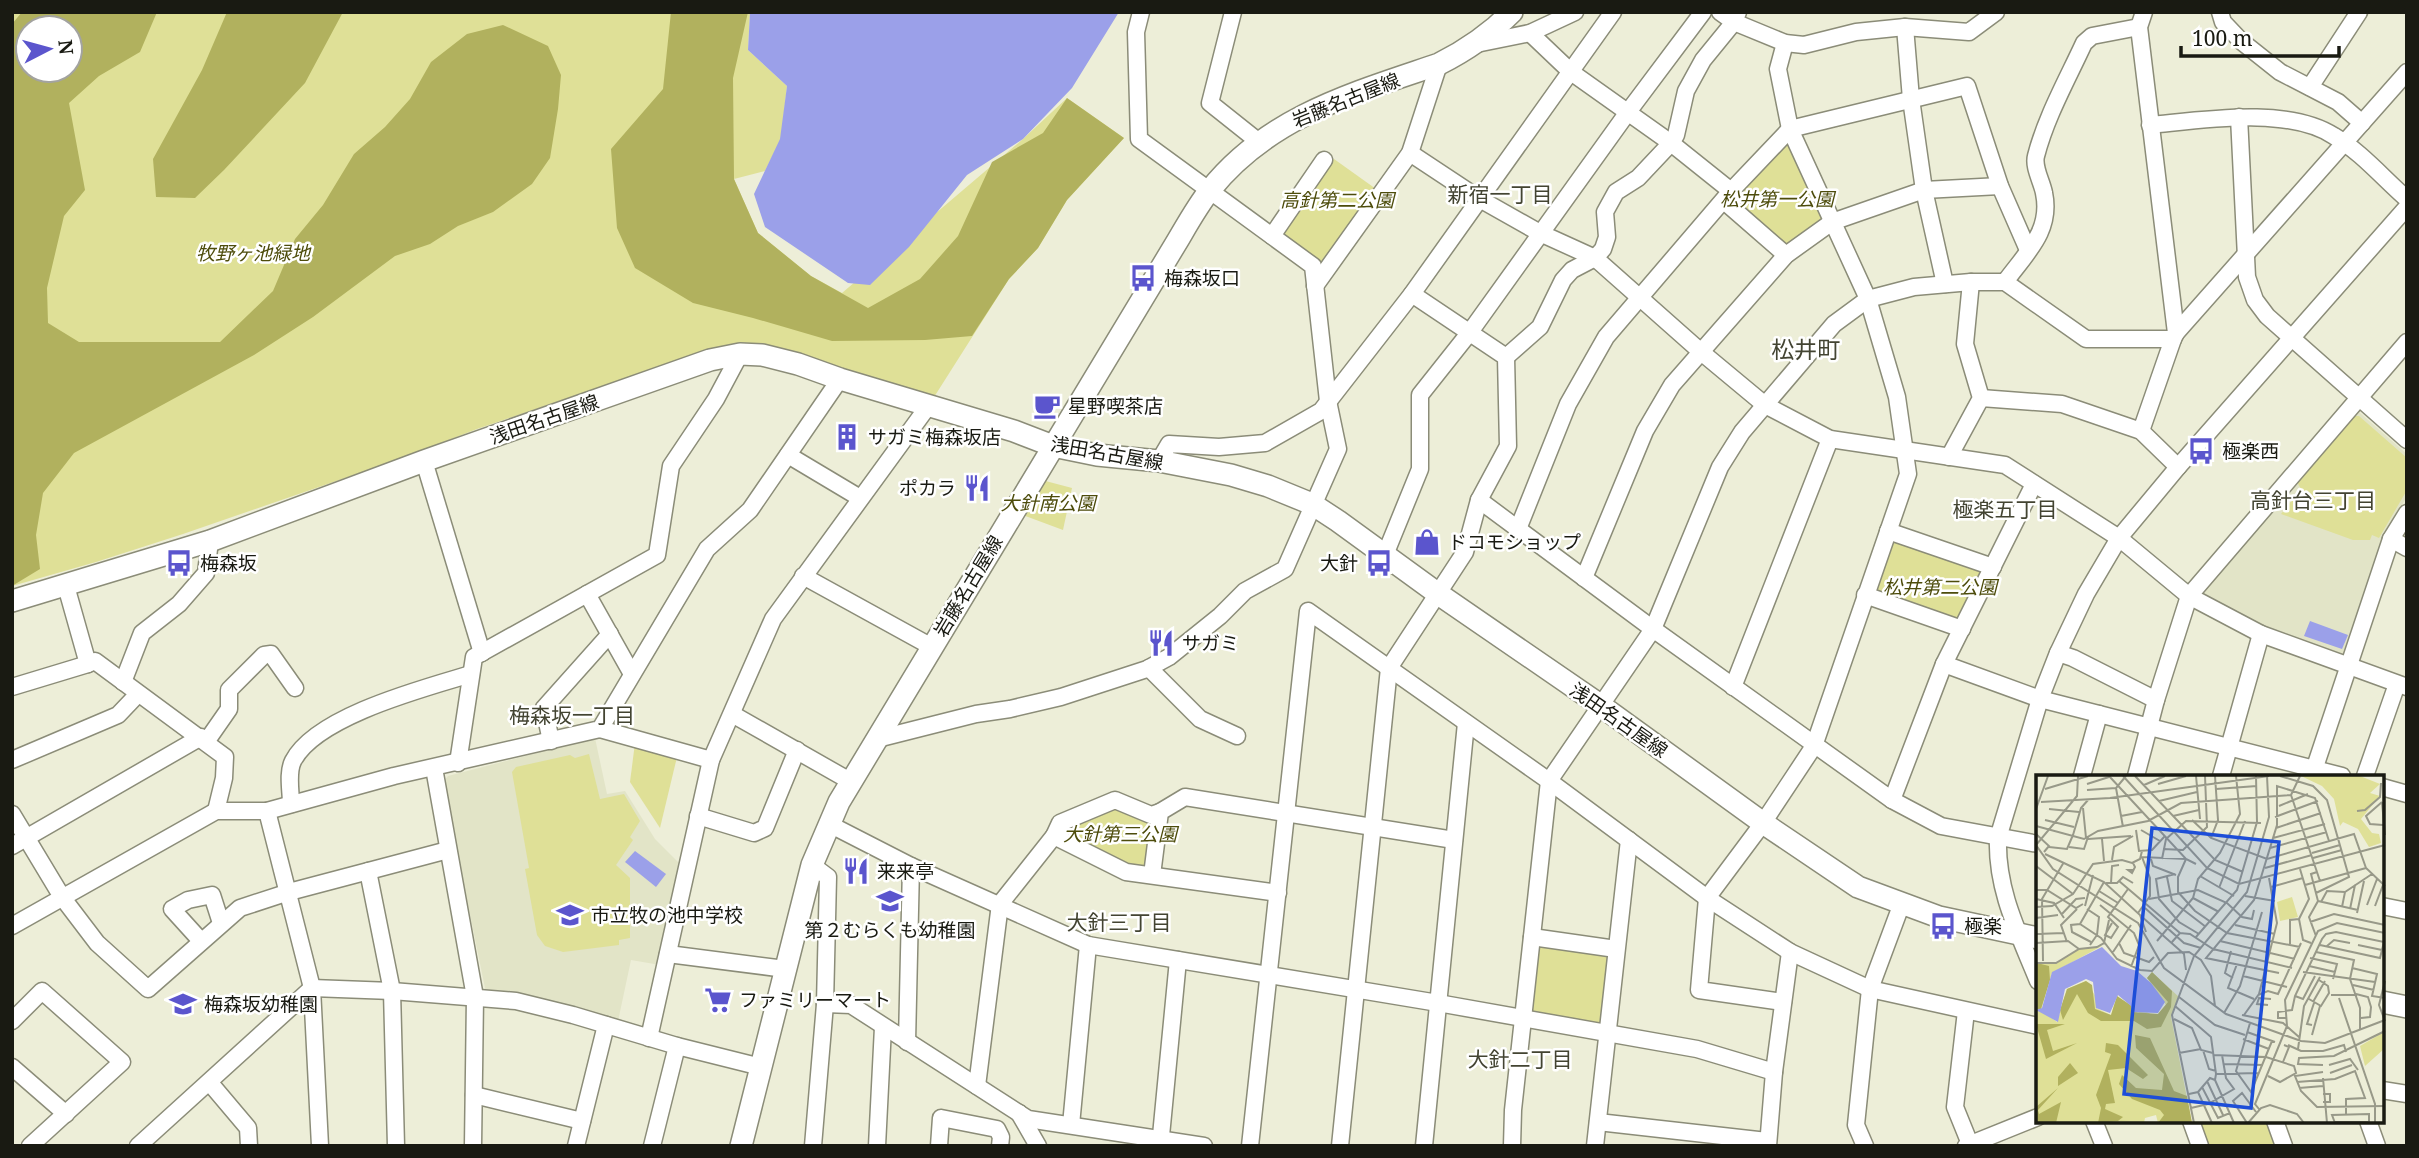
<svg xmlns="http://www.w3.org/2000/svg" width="2419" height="1158" font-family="'Noto Serif','Noto Sans JP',serif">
<rect width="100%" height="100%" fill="#edeed8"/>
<g fill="#e2e4c7">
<polygon points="2355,412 2359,412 2407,454 2407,497 2383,535 2347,652 2342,656 2262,628 2204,595 2203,591"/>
<polygon points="595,738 607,794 625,791 655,839 681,865 660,965 631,960 617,1026 486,993 443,782 448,776"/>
</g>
<g fill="#dfe097" fill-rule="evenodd">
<path d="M12,12H750L748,50L787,86L781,139L765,171L734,179L758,233L811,276L842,293L1023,139L1067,98L1124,138L1067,200L1038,248L1009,279L929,405L740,354L638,374L477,429L397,460L183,534L96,562L12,586ZM28,28H70V70H28Z"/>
<polygon points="1789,135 1827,221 1783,253 1724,201"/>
<polygon points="1334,159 1376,189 1323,264 1280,233"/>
<polygon points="2355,416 2359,416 2407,458 2407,490 2379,538 2372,535 2370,540 2353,540 2281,514 2301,489 2297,482"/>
<polygon points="1038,479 1072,488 1063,530 1020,514"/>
<polygon points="1891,540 1983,571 1957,624 1873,591"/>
<polygon points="635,743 677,757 660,828 630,782"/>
<polygon points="589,754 600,799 624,794 640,821 630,837 633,840 616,865 630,878 630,938 619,940 619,945 563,952 545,946 537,935 525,869 529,868 512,772 516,767 570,755 575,758"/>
<polygon points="1115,804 1154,822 1149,869 1129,866 1063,834 1064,828"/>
<polygon points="1539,942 1612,953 1602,1026 1528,1016"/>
<polygon points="2197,1121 2268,1121 2277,1146 2206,1146"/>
</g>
<g fill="#b1b15e" fill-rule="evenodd">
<path d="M22,12H157L140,52L99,76L69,103L85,190L64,216L47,288L48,323L79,342H220L273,291L295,239L323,205L354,154L385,127L410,99L431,62L467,34L503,25L548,46L561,75L558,109L550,158L532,184L493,212L458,226L430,244L395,256L313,317L254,355L74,453L43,493L36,535L40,569L12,586V24ZM28,28H70V70H28Z"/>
<polygon points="227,12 343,12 305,83 224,170 195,198 156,197 153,159 202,70"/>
<polygon points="671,12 748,12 733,78 734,179 758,233 811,276 868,308 920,279 958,236 992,162 1043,133 1067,98 1124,138 1067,200 1038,248 1009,279 972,336 925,340 832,341 753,318 693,303 635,268 617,228 611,149 663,89"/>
</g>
<g fill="#9ba0e9">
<polygon points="750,12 1119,12 1072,88 1023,139 967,175 909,247 870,285 848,283 765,227 754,194 780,139 787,86 748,50"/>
<polygon points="2310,621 2348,635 2342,649 2304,636"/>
<polygon points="635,851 666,874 656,887 625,862"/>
</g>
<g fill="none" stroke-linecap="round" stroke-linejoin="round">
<defs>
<g id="minor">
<polyline points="1233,12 1210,103 1259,142"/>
<polyline points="1720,12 1734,22 1785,43 1804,45 1856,32 1905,27 1969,32 1996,12"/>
<polyline points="2144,12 2139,27 2176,333"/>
<polyline points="2220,12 2223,22 2241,41 2280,72 2338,102 2362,123"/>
<polyline points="1905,27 1911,99 1924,190 1945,284"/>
<polyline points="1530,33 1571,72 1671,143 1731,191"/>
<polyline points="1476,44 1530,33 1575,12"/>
<polyline points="2310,87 2359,12"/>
<polyline points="2239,117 2247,277 2255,300 2267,316 2407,440"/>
<path d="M2150,125C2203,120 2288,106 2334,136C2361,152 2384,179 2407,199"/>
<polyline points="1410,153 1478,198 1540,233 1595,258 1700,351 1765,405 1830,439 2005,465 2119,538 2189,596 2261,634 2407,687"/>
<polyline points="1724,201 1786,255"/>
<polyline points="1272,236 1324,160"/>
<path d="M2005,282C2026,253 2052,231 2044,193C2042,182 2033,167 2036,156C2046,117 2067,80 2084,43L2092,36L2139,27"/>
<polyline points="1315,286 1410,153 1439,64"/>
<polyline points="1506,357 1540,327 1563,280 1572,270 1595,258 1603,249 1607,237 1605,212 1616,192 1638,178 1671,143 1676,135 1686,91 1703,60 1734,22 1738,12"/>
<polyline points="1981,398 2062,404 2141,431 2178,467"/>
<polyline points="2141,431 2173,339 2176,333 2407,72"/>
<polyline points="788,455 860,498"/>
<polyline points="1949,457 1981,398 1965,344 1971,282"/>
<polyline points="424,461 482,653"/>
<polyline points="1159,461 1169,444 1219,447 1265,443 1321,411 1412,294 1613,12"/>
<polyline points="1479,500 1653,629 1892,800 1941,826 2038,844"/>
<polyline points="1518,529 1568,404 1606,337 1731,191 1790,129 1967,86 2000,186 2028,250"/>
<polyline points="1888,531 1993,567"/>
<polyline points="2391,539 2407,548"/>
<polyline points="1385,555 1420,469 1420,395 1470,332 1628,112 1703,12"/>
<polyline points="803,576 932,647"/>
<polyline points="1584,578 1645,431 1672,385 1786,255 1832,222 1924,190 2000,186"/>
<polyline points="66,586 88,664 95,661 225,757 224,778 216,811"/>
<polyline points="587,594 632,674"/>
<polyline points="1865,595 1962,629"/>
<polyline points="2058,653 2073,658 2156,700"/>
<polyline points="1944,664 2040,699 2342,776"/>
<polyline points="1149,668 1200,719 1237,736"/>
<polyline points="123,682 142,633 179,604 206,573 210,541"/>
<polyline points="12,687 88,664"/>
<polyline points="1733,687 1830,439"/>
<polyline points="732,714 850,781"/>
<polyline points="600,729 711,760"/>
<polyline points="877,739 976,714 1010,709 1061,697 1147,669 1169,657 1220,616 1245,591 1285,569 1338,449 1328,401 1313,266 1139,139 1136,32 1141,12"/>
<polyline points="551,741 544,708 610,634"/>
<polyline points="206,742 229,709 229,690 264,655 271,654 295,688"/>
<polyline points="12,760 118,715 138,694"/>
<polyline points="458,763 474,657 657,555 671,466 716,399 740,354"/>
<polyline points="434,768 475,997 473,1146"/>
<polyline points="2082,776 2099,714"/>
<polyline points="2136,776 2156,700 2189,596 2407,342"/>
<polyline points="2221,776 2261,634"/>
<polyline points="2312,776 2391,539 2407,513"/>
<polyline points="2365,776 2397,684"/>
<polyline points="2382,787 2407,794"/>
<polyline points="1892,800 1944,664 2034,484"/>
<path d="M291,804C291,791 287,773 293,761C316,716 425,688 471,674"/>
<polyline points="267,811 394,776 600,729 707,549 750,510 840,379"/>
<polyline points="12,814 62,897 97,943 148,989 240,908 289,892 448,850"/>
<polyline points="698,816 754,833 765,828 797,750"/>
<polyline points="829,824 911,866 1088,945 1438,1003 1697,1049 1774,1072"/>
<polyline points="1054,836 1060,823 1115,800 1151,815 1160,812"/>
<polyline points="12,846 201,737"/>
<polyline points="812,865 828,877 825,1004 813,1146"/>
<polyline points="368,871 392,991 396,1146"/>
<polyline points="1152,875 1160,812 1185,797 1454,840"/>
<polyline points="2382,906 2407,911"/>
<polyline points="12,926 216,811 267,811 312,988 320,1146"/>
<polyline points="1532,937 1616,949"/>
<polyline points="201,941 172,909 188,900 212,895 221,923"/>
<polyline points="668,954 785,969"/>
<path d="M2038,981C2019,934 1996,890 1998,838L2040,699L2058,653L2086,594L2119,538L2178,467L2407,207"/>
<polyline points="1783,1002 1699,990 1707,898 1763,823 1814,746 1908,474 1897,397 1868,299 1790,129 1778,69 1785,43"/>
<polyline points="825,1004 851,1005 1028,1119 1204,1146"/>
<polyline points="1966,1011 1955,1107 1970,1144"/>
<polyline points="12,1021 42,991 122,1062 30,1146"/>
<polyline points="649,1038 711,760 773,619 929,405"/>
<polyline points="907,1042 911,866"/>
<polyline points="12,1067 66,1114"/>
<polyline points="210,1083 248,1128 249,1146"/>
<polyline points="977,1086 1000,904 1054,836 1126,872 1278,893"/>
<polyline points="2382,1090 2407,1094"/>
<polyline points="474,1095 582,1121"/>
<polyline points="1019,1113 1038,1146"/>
<polyline points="2094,1121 2104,1146"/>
<polyline points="2191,1121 2200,1146"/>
<polyline points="2275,1121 2284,1146"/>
<polyline points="2368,1121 2377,1146"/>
<polyline points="1598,1122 1767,1141"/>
<polyline points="1071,1125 1088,945"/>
<polyline points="138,1146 312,988 392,991 516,1001 573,1015 677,1046 761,1067"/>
<polyline points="576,1146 606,1025"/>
<polyline points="652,1146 677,1046"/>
<polyline points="877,1146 883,1027"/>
<polyline points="939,1146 941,1118 997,1129 1001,1137 1000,1146"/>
<polyline points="1160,1146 1178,960"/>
<polyline points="1250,1146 1308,611 1549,781 1707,898 1790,952 1870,989 2038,1026"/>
<polyline points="1340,1146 1389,668 1465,552 1479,500 1508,446 1506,357 1412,294"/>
<polyline points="1424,1146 1466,723"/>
<polyline points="1512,1146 1513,1110 1549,781 1653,629 1720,467 1742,432 1834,324 1868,299 1914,287 1971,282 2005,282 2086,339 2173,339"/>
<polyline points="1595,1146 1629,840"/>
<polyline points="1768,1146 1774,1072 1790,952"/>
<polyline points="1865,1146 1856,1125 1870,989 1902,903"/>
<polyline points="1966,1146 2038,1117"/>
</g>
<g id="major">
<polyline points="12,601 210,541 424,461 710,360 740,354 762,355 798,364 840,379 1014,431 1053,446 1097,455 1159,461 1231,475 1268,486 1312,504 1338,521 1437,593 1600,705 1763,823 1858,887 1939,917 2038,938"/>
<polyline points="2382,1002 2407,1007"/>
<path d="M741,1146L812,865L839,802L1178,240C1188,223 1198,205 1210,190C1269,116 1354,93 1439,64C1467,50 1490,34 1512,12"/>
</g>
</defs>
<use href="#minor" stroke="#8b8c78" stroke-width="19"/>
<use href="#major" stroke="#8b8c78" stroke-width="24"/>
<use href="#minor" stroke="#fff" stroke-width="16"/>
<use href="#major" stroke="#fff" stroke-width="21"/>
</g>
<defs>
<symbol id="bus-bare" viewBox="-9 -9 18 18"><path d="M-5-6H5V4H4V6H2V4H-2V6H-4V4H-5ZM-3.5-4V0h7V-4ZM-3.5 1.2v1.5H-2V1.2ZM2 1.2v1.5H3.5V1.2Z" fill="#5b55cd" stroke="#fff" stroke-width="2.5" paint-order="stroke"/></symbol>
<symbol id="cafe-bare" viewBox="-9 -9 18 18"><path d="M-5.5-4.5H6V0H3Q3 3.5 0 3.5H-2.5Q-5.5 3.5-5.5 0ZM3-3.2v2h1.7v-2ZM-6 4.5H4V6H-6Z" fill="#5b55cd" stroke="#fff" stroke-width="2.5" paint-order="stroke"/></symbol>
<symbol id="building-bare" viewBox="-9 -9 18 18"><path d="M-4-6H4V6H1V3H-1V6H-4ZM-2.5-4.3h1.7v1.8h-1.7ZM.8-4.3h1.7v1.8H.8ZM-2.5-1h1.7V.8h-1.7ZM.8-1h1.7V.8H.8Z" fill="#5b55cd" stroke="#fff" stroke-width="2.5" paint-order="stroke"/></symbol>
<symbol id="restaurant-bare" viewBox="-9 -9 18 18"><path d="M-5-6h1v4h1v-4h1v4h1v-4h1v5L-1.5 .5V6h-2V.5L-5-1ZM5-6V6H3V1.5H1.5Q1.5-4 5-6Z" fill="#5b55cd" stroke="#fff" stroke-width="2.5" paint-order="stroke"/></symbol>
<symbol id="shop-bare" viewBox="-9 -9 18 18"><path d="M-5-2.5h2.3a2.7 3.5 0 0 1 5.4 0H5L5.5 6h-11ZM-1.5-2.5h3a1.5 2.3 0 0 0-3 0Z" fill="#5b55cd" stroke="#fff" stroke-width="2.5" paint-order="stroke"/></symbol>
<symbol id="school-bare" viewBox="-9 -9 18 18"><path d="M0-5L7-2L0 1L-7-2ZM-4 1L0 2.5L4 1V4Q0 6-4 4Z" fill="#5b55cd" stroke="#fff" stroke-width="2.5" paint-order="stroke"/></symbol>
<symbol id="supermarket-bare" viewBox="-9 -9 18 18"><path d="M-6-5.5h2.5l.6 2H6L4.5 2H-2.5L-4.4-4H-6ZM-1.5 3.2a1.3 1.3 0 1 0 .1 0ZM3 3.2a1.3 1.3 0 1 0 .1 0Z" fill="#5b55cd" stroke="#fff" stroke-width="2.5" paint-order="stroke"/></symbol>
</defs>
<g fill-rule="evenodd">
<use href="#bus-bare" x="1124" y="259" width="38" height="38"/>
<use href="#cafe-bare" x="1028" y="387" width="38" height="38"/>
<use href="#building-bare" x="828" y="418" width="38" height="38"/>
<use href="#bus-bare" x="2182" y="432" width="38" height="38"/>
<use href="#restaurant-bare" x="958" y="469" width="38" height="38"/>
<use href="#shop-bare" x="1408" y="523" width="38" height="38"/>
<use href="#bus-bare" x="160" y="544" width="38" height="38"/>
<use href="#bus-bare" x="1360" y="544" width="38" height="38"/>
<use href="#restaurant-bare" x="1142" y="624" width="38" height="38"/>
<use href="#restaurant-bare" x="837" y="852" width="38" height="38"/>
<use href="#school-bare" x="871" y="882" width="38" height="38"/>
<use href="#school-bare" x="551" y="896" width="38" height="38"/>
<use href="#bus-bare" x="1924" y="907" width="38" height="38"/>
<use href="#supermarket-bare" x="699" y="981" width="38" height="38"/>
<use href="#school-bare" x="164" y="985" width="38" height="38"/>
</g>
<g text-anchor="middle" stroke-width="5" stroke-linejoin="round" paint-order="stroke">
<g font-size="19" fill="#191a12" stroke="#fff">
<text transform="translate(1346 100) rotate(-22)" y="7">岩藤名古屋線</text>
<text transform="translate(544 419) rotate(-19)" y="7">浅田名古屋線</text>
<text transform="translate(1107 453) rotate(10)" y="7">浅田名古屋線</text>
<text transform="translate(968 586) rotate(-59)" y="7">岩藤名古屋線</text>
<text transform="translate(1619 720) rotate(35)" y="7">浅田名古屋線</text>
</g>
<g font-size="19" font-style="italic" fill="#4d4c0b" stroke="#fff">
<text x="1777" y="206">松井第一公園</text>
<text x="1337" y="207">高針第二公園</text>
<text x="253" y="260">牧野ヶ池緑地</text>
<text x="1048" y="510">大針南公園</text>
<text x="1940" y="594">松井第二公園</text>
<text x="1120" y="841">大針第三公園</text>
</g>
<g font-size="19" fill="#191a12" stroke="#fff" text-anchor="start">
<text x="1164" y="285">梅森坂口</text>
<text x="1068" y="413">星野喫茶店</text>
<text x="868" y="444">サガミ梅森坂店</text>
<text x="2222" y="458">極楽西</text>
<text x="956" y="495" text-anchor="end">ポカラ</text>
<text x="1448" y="549">ドコモショップ</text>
<text x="200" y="570">梅森坂</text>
<text x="1358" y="570" text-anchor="end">大針</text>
<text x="1182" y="650">サガミ</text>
<text x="877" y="878">来来亭</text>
<text x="591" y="922">市立牧の池中学校</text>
<text x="1964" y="933">極楽</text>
<text x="890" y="937" text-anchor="middle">第２むらくも幼稚園</text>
<text x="739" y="1007">ファミリーマート</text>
<text x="204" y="1011">梅森坂幼稚園</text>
</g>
<g font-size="21" fill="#434432" stroke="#fff">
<text x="1500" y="202">新宿一丁目</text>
<text x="2313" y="508">高針台三丁目</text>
<text x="2005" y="517">極楽五丁目</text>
<text x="572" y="723">梅森坂一丁目</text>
<text x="1119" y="930">大針三丁目</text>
<text x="1520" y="1067">大針二丁目</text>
</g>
<g font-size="23" fill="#434432" stroke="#fff">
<text x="1806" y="358">松井町</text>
</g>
</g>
<g transform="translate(2036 775)">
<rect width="348" height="348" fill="#edeed8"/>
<path d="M265,1H324L344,9L334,18L344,21L325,44L336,58L343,59L345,68L333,72L322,54L307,47L304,51L298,24L286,11ZM256,122L262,142L244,146L241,127ZM66,171L16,198L5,235L21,247L31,214L50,206L62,225L60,233L75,240L81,221L102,238L106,234L116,240L122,239L130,230L111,203L116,197L143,222L135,242L156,348H122L120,340L109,343L108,348H0V188H20L43,174ZM348,257V274L329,291L324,271Z" fill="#dfe097"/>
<path d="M1,188L13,191L14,205L5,234H0ZM116,197L136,216L135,232L125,252L111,254L98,246H65L52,238L41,219L27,245L24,235L31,214L50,206L56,210L59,234L75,240L81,221L96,231V237L122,239L132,227L111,203ZM0,249H29L11,255L17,276L41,268L10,284ZM99,260L114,263L138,316L151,321L156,348H122L128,340L124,335L96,324L83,309L86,300L100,313L126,315L128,299L100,273ZM70,268L82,270L112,300L107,304L90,293L72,295L79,328L70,329L69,334L87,342L82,346L96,345L62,348L65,333L60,320L75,279L69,277ZM34,288L42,298L22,311V302ZM22,313L2,335L3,339L25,327L20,348H0V332Z" fill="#b1b15e"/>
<path d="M66,172L85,191L101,196L115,208L129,227L122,238L96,237L95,231L82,220L74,238L60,233L57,207L50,204L29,214L22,247L0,235L6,233L16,197Z" fill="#9ba0e9"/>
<path fill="none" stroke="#989989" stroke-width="2" d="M42,1L41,21L0,70L17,94L102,148L128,193L190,239L265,266L289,268L349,245M73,1L150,84L160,89M87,1L171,93L203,109L349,70M99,1L179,85L207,97M160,1L164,44M244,1L277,11L291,25L313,102L280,118M51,9L73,2M122,9L150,1M108,10L129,1M9,14L52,1M180,14L221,11M51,15L80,13M255,20L284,106M123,26L161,17M5,27L74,23L233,1M346,27L330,41L334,49L347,50M346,27L349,60M243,31L272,19M47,33L50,63M0,34L12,1M13,34L43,37M321,36L329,35L344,22L345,8M85,41L106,37M137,41L163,35M239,42L282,26M9,45L38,52M156,45L175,63L231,84L318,59L330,93L349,111M0,51L48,64L62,56L112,46L145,28L255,20L264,1M87,52L80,13L90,1M240,53L285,38M100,55L103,76L116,75L129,61M105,55L124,66M0,59L13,71L8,77M37,60L45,33L52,25M175,63L182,45L179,1M237,63L289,49M52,64L95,61M66,64L68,86M13,72L31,74L37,60M33,72L48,74L52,62M234,73L291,57M127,74L147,75L171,52L169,1M276,78L304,70M9,79L68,107L104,140L110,157M277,83L306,75M115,84L117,91L140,100M126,84L130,64L150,46L225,48M150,84L142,102V117L159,136L191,158L264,172M76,85L78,72L97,61M97,88L99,92L96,98L92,95H97M0,91L37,119M229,93L276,80M264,94L273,124L263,144L267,165L275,168M139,99L120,104L123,124L143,147L163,159M164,101L198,121M131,102L136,126L170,152M83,106L144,158M70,108H81L87,102L97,108M75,108L76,91L83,90M269,110L330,93M235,112L267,103M183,113L209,46M0,115H11L40,133L47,129M63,116L82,128M209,121L239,126M157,123L183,137M0,124L18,128L28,143M113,124L162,115L191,128L206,142L216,144L218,135M282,126L322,135M285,127L291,116L309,117M64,130L98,158L103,170L95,192M331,130L341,104M49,131L57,100M339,131L347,110M0,132L16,131L37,119L57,89L86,85L96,88L104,84L106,76M306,132L309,117L336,99M109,133L148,168L165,173M51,134L63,142L61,160L54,170M314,134L319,110M102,138L114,121V103L106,82L150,84M321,138L328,106M25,140L40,124L49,123M105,141L148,179L150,195M0,143L22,140M274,147L298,139L349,150M76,148L69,160L75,163L82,152L72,142L92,114M44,149L65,163L81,184L104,195L116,196L132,178L153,177L165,185L175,201L179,231M199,150L239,159M0,159L28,158M280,161L273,142L282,126L275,99L281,97M160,162L201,115L221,47L220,1M121,166L157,123L162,104L184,78L204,39L200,1M184,166L259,184M31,167L25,150L41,134M55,167L36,157L35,150L44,149L68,107M136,167L144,158L154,159L177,174L256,193M0,168L32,166L43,174M83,168L88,178L113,187L118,182M254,169V145L263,144M322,170L346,175M291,171L298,165L314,168M195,176L189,198L197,203M77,177L95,150M280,177L318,185L314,204L324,233V255M274,183L301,189L297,204M7,186L6,124L28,87M0,188H20L43,174L61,172L68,168L73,145M201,189L192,213L218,224M273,191L299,197M316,193L341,199L336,221L349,223M267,197L339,207M243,198L170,183L218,125L241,50V11L279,23L293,66M207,201L251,212M349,206L343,230L349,246M317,210L338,215M320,219L332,222L335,232L334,242L325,243M222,220L232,216L242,219L265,168M295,220H321M259,221L267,224L279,201M143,222L179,250L209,260M303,223L339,329V348M273,224L285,231L293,218L292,211L283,205M277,227L289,206M232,230L221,229L223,223L235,224M139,231L175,262L180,299M188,238L204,211L226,137M206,240L247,248L263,262M208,240L223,219L241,148L233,103M250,243H242V237L256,235L259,221L286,164L290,159L300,157L348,167L344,183L284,170M138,244L156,253L165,275L177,278M214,248L200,296L215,317L236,266M276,250L271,249L278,228M211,257L239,267M276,260L284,231M207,264L233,274M252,270L265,276H287L308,270L310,277M262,274L268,231L284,202M167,275L173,294L180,296M143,278L165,274M177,280L230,282L258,291L260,298L244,307L232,301M247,287L253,272L248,270M188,289L227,290M287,290L262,289L263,283L298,281L349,256M293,290L314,284L322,295M287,297L259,301L265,316L281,332L349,331M294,298L316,290M287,303L291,348M179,305L198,348M171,306L187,340M261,307L299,304L319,296L329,323L310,324V339M166,312L182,343L194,338M263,313L287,311M162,317L176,348M153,319L162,317L174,303L179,305L180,299L223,298M287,327H294V319H287M155,333L172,329L198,314L190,303L186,280M223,334L219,329L251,251L249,225L282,156L301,148L349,158M298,347H333M158,348L136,240L158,181L211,117L233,42L231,1M211,348L197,326L206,318L220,337M212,348L225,333L234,330L261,339L268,348M299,348L296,340L333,339V348"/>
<path fill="#1d4ed8" fill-opacity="0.15" stroke="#1d4ed8" stroke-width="3.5" d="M116,53L243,67L215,333L88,319Z"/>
<rect width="348" height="348" fill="none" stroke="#191a12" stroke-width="3.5"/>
</g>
<rect width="2419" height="1158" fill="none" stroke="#191a12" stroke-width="28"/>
<g transform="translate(49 49) rotate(84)"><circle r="33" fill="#ffffff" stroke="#a3a3a0" stroke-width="2"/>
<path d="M0-5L12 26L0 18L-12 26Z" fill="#5b55cd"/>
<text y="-10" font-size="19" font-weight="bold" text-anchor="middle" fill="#191a12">N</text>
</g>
<path d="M2181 46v10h158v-10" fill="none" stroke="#191a12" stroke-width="3.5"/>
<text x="2192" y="46" font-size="21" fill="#191a12" stroke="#ffffff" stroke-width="5" paint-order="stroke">100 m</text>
</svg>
